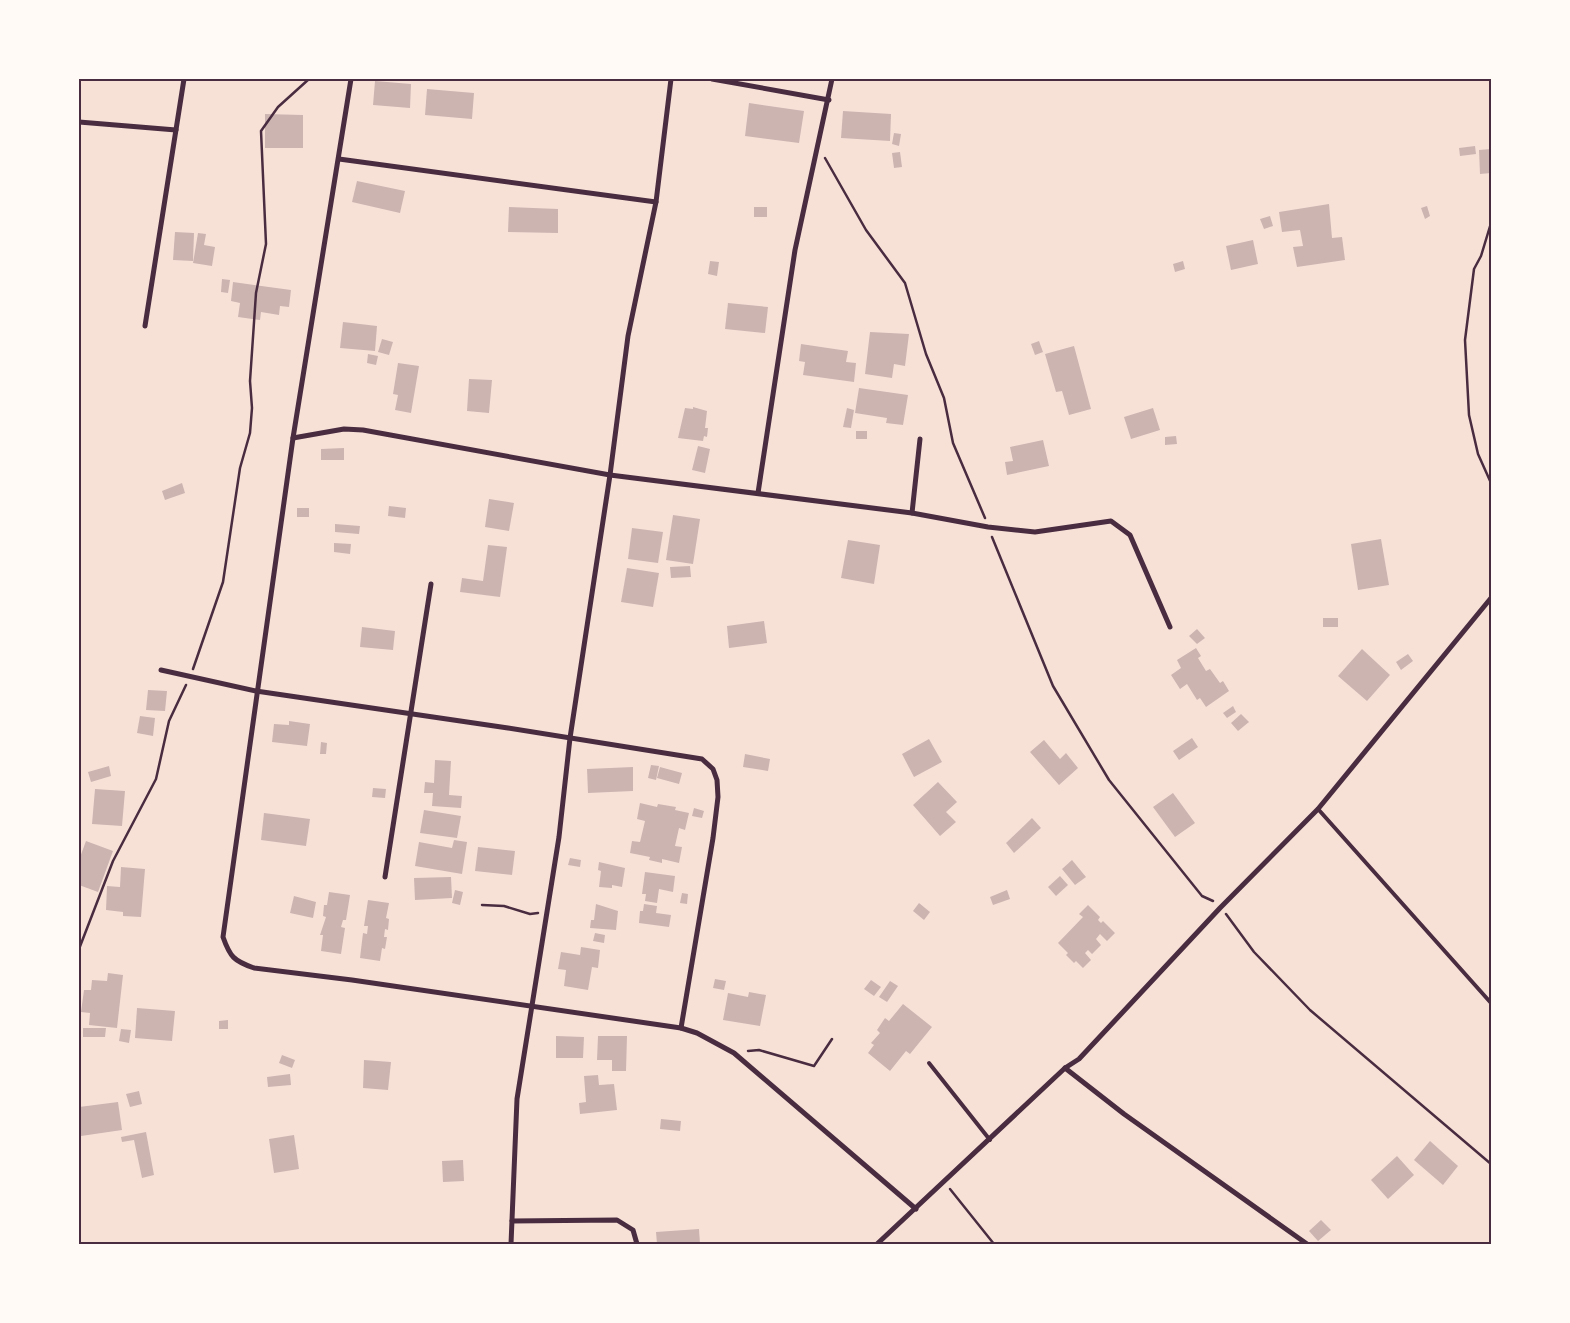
<svg xmlns="http://www.w3.org/2000/svg" width="1570" height="1323" font-family="Arial,sans-serif">
<rect width="100%" height="100%" fill="#f7e1d7"/>
<g fill="#ccb4b1">
<polygon points="375,81 411,84 410,108 373,105"/>
<polygon points="427,89 474,93 472,119 425,115"/>
<polygon points="749,103 804,111 799,143 745,136"/>
<polygon points="843,111 891,114 890,141 841,138"/>
<polygon points="265,114 303,115 303,148 265,148"/>
<polygon points="894,133 901,134 899,146 892,144"/>
<polygon points="1475,146 1476,154 1460,156 1459,148"/>
<polygon points="1491,149 1491,173 1480,174 1479,150"/>
<polygon points="900,152 902,167 894,168 892,153"/>
<polygon points="357,181 405,191 400,213 352,202"/>
<polygon points="1329,204 1332,238 1342,237 1345,260 1297,267 1293,247 1303,246 1300,230 1282,232 1279,212"/>
<polygon points="1427,206 1430,216 1425,219 1421,208"/>
<polygon points="509,207 558,209 558,233 508,232"/>
<rect x="754" y="207" width="13" height="10"/>
<polygon points="1270,216 1273,226 1264,229 1260,219"/>
<polygon points="175,232 194,233 193,261 173,260"/>
<polygon points="198,233 206,234 204,245 215,247 212,266 193,263"/>
<polygon points="1253,240 1258,264 1231,270 1226,246"/>
<polygon points="710,261 719,262 717,276 708,274"/>
<polygon points="1183,261 1185,269 1175,272 1173,264"/>
<polygon points="222,279 230,280 228,293 221,292"/>
<polygon points="233,282 291,290 289,307 280,306 279,315 261,312 260,320 238,317 240,303 231,301"/>
<polygon points="728,303 768,307 765,333 725,329"/>
<polygon points="343,322 377,326 375,351 340,348"/>
<polygon points="870,332 909,334 905,366 894,364 892,378 865,374"/>
<polygon points="382,339 393,342 389,355 378,352"/>
<polygon points="1039,341 1043,352 1035,355 1031,344"/>
<polygon points="801,344 848,351 846,362 856,363 854,382 803,375 805,362 799,361"/>
<polygon points="1074,346 1091,409 1069,415 1062,391 1056,392 1045,354"/>
<polygon points="368,354 378,356 376,365 367,363"/>
<polygon points="398,363 419,366 411,413 395,410 398,395 393,394"/>
<polygon points="469,379 492,380 489,413 467,411"/>
<polygon points="859,388 908,395 903,425 886,423 887,418 855,413"/>
<polygon points="693,407 707,411 705,428 708,428 707,437 704,436 703,441 678,438 685,408 693,409"/>
<polygon points="847,408 854,410 851,428 843,427"/>
<polygon points="1153,408 1160,430 1131,439 1124,417"/>
<rect x="856" y="431" width="11" height="8"/>
<polygon points="1176,436 1177,444 1165,445 1165,437"/>
<polygon points="1043,440 1049,466 1007,475 1005,462 1013,461 1010,447"/>
<polygon points="698,446 710,449 705,473 692,470"/>
<polygon points="344,448 344,460 321,460 321,449"/>
<polygon points="182,483 185,493 165,500 162,491"/>
<polygon points="489,499 514,503 509,531 485,527"/>
<polygon points="389,506 406,508 405,518 388,516"/>
<rect x="297" y="508" width="12" height="9"/>
<polygon points="673,515 700,519 693,564 666,560"/>
<polygon points="335,524 360,526 359,534 335,532"/>
<polygon points="632,528 663,532 658,563 628,559"/>
<polygon points="1381,539 1389,585 1358,590 1351,544"/>
<polygon points="848,540 880,545 874,584 841,578"/>
<polygon points="334,543 351,544 350,554 334,552"/>
<polygon points="488,545 507,547 500,597 460,592 462,578 483,581"/>
<polygon points="690,566 691,577 671,578 670,567"/>
<polygon points="627,568 659,573 653,607 621,602"/>
<rect x="1323" y="618" width="15" height="9"/>
<polygon points="764,621 767,643 729,648 727,626"/>
<polygon points="362,627 395,631 393,650 360,647"/>
<polygon points="1197,629 1205,638 1197,644 1189,636"/>
<polygon points="1196,648 1201,656 1198,658 1206,671 1210,669 1220,683 1223,681 1229,691 1206,707 1200,698 1197,700 1187,684 1180,689 1171,675 1181,668 1177,660"/>
<polygon points="1362,649 1390,675 1367,701 1338,676"/>
<polygon points="1408,654 1413,661 1401,670 1396,662"/>
<polygon points="148,690 167,691 165,711 146,710"/>
<polygon points="1233,706 1236,712 1227,718 1223,713"/>
<polygon points="1241,714 1249,722 1238,731 1231,723"/>
<polygon points="140,716 155,718 153,736 137,733"/>
<polygon points="289,721 310,724 307,746 272,742 274,724 289,725"/>
<polygon points="1192,738 1198,747 1179,760 1173,751"/>
<polygon points="929,739 942,762 914,777 902,754"/>
<polygon points="1044,740 1060,759 1066,753 1078,768 1059,785 1030,752"/>
<polygon points="321,742 327,743 326,754 320,754"/>
<polygon points="745,754 770,759 768,771 743,767"/>
<polygon points="435,760 451,761 449,795 462,796 461,808 432,806 433,793 424,793 425,782 434,783"/>
<polygon points="651,765 659,766 656,780 648,778"/>
<polygon points="109,766 111,776 91,782 88,772"/>
<polygon points="633,767 633,791 588,793 587,769"/>
<polygon points="660,767 682,773 679,784 657,778"/>
<polygon points="938,782 957,802 946,812 956,822 940,836 913,805"/>
<polygon points="373,788 386,789 385,798 372,797"/>
<polygon points="95,789 125,791 122,826 92,824"/>
<polygon points="1173,793 1195,823 1175,837 1153,807"/>
<polygon points="640,803 657,807 658,804 676,807 675,810 689,813 685,830 679,828 675,846 682,847 679,863 662,859 662,863 649,860 650,857 630,853 632,841 640,842 645,821 637,819"/>
<polygon points="694,808 704,811 702,818 692,816"/>
<polygon points="424,810 461,816 457,838 420,833"/>
<polygon points="264,813 310,819 306,846 261,840"/>
<polygon points="1032,818 1041,828 1014,853 1006,843"/>
<polygon points="454,840 467,842 462,874 415,866 419,842 452,848"/>
<polygon points="86,841 113,851 98,892 79,885 79,860"/>
<polygon points="478,847 515,851 512,875 475,871"/>
<polygon points="570,858 581,860 580,867 568,865"/>
<polygon points="1072,860 1086,877 1075,885 1062,869"/>
<polygon points="599,862 625,868 622,887 612,885 612,888 599,887 601,871 598,870"/>
<polygon points="121,867 145,869 141,917 123,916 123,912 106,910 107,886 120,887"/>
<polygon points="645,872 675,876 673,892 659,889 657,903 645,901 646,894 642,894"/>
<polygon points="1060,876 1068,885 1056,896 1048,887"/>
<polygon points="451,877 452,898 415,900 414,878"/>
<polygon points="455,890 463,892 460,905 452,903"/>
<polygon points="1007,890 1010,899 993,905 990,897"/>
<polygon points="329,892 350,895 346,920 343,920 341,927 345,928 341,954 321,951 323,935 320,935 326,917 323,916 324,905 327,905"/>
<polygon points="682,893 688,894 687,904 680,903"/>
<polygon points="294,896 316,902 313,918 290,913"/>
<polygon points="368,900 389,903 386,918 389,919 388,930 385,929 384,937 387,937 385,949 382,948 380,961 360,958 363,933 367,934 368,926 364,926"/>
<polygon points="919,903 930,912 924,920 913,911"/>
<polygon points="596,904 618,911 616,930 590,928 591,920 594,920"/>
<polygon points="644,904 657,906 656,913 671,915 669,927 639,923 640,911 643,911"/>
<polygon points="1088,905 1100,917 1098,920 1101,923 1103,921 1115,933 1107,941 1100,934 1096,939 1101,945 1092,954 1088,950 1085,953 1091,960 1083,968 1076,961 1074,963 1066,955 1068,953 1058,943 1083,917 1079,914"/>
<polygon points="595,933 605,935 604,943 593,941"/>
<polygon points="581,947 600,950 598,968 592,967 588,990 564,986 566,970 558,969 561,952 580,955"/>
<polygon points="108,973 123,975 117,1028 89,1025 90,1013 81,1012 84,990 91,990 92,980 107,981"/>
<polygon points="715,979 726,981 724,990 713,988"/>
<polygon points="871,980 881,987 874,996 864,989"/>
<polygon points="890,981 898,986 887,1002 879,997"/>
<polygon points="749,992 766,995 760,1026 723,1020 728,993 748,997"/>
<polygon points="903,1004 932,1027 910,1054 906,1051 890,1071 868,1053 874,1045 871,1043 880,1033 877,1030 885,1018 889,1021"/>
<polygon points="137,1008 175,1011 172,1041 135,1038"/>
<polygon points="228,1020 228,1029 219,1029 219,1021"/>
<polygon points="83,1028 106,1028 105,1037 83,1037"/>
<polygon points="121,1029 131,1030 129,1043 119,1041"/>
<polygon points="556,1036 584,1037 583,1058 556,1058"/>
<polygon points="598,1036 627,1036 626,1071 612,1071 612,1060 597,1060"/>
<polygon points="282,1055 295,1060 292,1068 279,1063"/>
<polygon points="364,1060 391,1062 388,1090 363,1088"/>
<polygon points="290,1074 291,1085 268,1087 267,1077"/>
<polygon points="598,1075 599,1085 614,1084 617,1110 580,1114 579,1103 586,1102 584,1076"/>
<polygon points="139,1091 142,1104 130,1107 126,1094"/>
<polygon points="118,1102 122,1130 81,1136 79,1107"/>
<polygon points="661,1119 681,1121 680,1131 660,1129"/>
<polygon points="146,1132 154,1175 142,1178 134,1140 122,1142 121,1137"/>
<polygon points="294,1135 299,1169 274,1173 269,1139"/>
<polygon points="1430,1141 1458,1166 1443,1185 1414,1160"/>
<polygon points="1397,1156 1414,1175 1388,1199 1371,1180"/>
<polygon points="463,1160 464,1181 443,1182 442,1161"/>
<polygon points="1321,1220 1331,1230 1318,1241 1309,1231"/>
<polygon points="699,1229 700,1244 657,1244 656,1232"/>
</g>
<g fill="none" stroke-linecap="round" stroke-linejoin="round">
<g stroke="#4a2c40" stroke-width="2.5">
<polyline points="825,158 866,230 905,283 926,354 944,398 953,443 985,518"/>
<polyline points="1491,223 1481,256 1474,269 1465,340 1469,415 1478,454 1491,483"/>
<polyline points="992,537 1053,686 1109,780 1202,896 1213,901"/>
<polyline points="193,669 223,582 240,468 250,433 252,408 250,381 256,293 266,244 261,131 278,107 309,79"/>
<polyline points="482,905 504,906 530,914 538,913"/>
<polyline points="1226,914 1254,952 1310,1010 1491,1164"/>
<polyline points="79,949 113,861 156,779 169,721 186,685"/>
<polyline points="748,1051 759,1050 814,1066 832,1039"/>
<polyline points="950,1189 994,1244"/>
</g>
<g stroke="#4a2c40" stroke-width="4">
<polyline points="1318,809 1491,1003"/>
<polyline points="929,1063 990,1140"/>
</g>
<g stroke="#4a2c40" stroke-width="5">
<path d="M351,79L293,438L223,937C230,957 234,961 254,968L352,980L681,1028L697,1033L734,1053L916,1209"/>
<polyline points="712,79 829,100"/>
<polyline points="79,122 176,130"/>
<polyline points="339,159 656,202"/>
<polyline points="145,326 184,79"/>
<polyline points="293,438 344,429 363,430 610,475 912,513 988,527 1035,532 1111,521 1130,535 1170,627"/>
<polyline points="758,493 795,250 832,79"/>
<polyline points="912,513 920,439"/>
<polyline points="161,670 256,691 508,728 702,759 713,769 717,780 718,797 713,838 681,1028"/>
<polyline points="385,877 431,584"/>
<polyline points="1065,1068 1124,1114 1307,1244"/>
<polyline points="512,1221 617,1220 633,1230 637,1244"/>
<polyline points="511,1244 517,1099 559,837 570,738 610,475 628,336 656,202 671,79"/>
<polyline points="877,1244 1065,1068 1079,1059 1220,908 1318,809 1491,598"/>
</g>
</g>
<rect width="1570" height="1323" fill="none" stroke="#fffaf5" stroke-width="160"/>
<rect x="80" y="80" width="1410" height="1163" fill="none" stroke="#4a2c40" stroke-width="2"/>
</svg>
